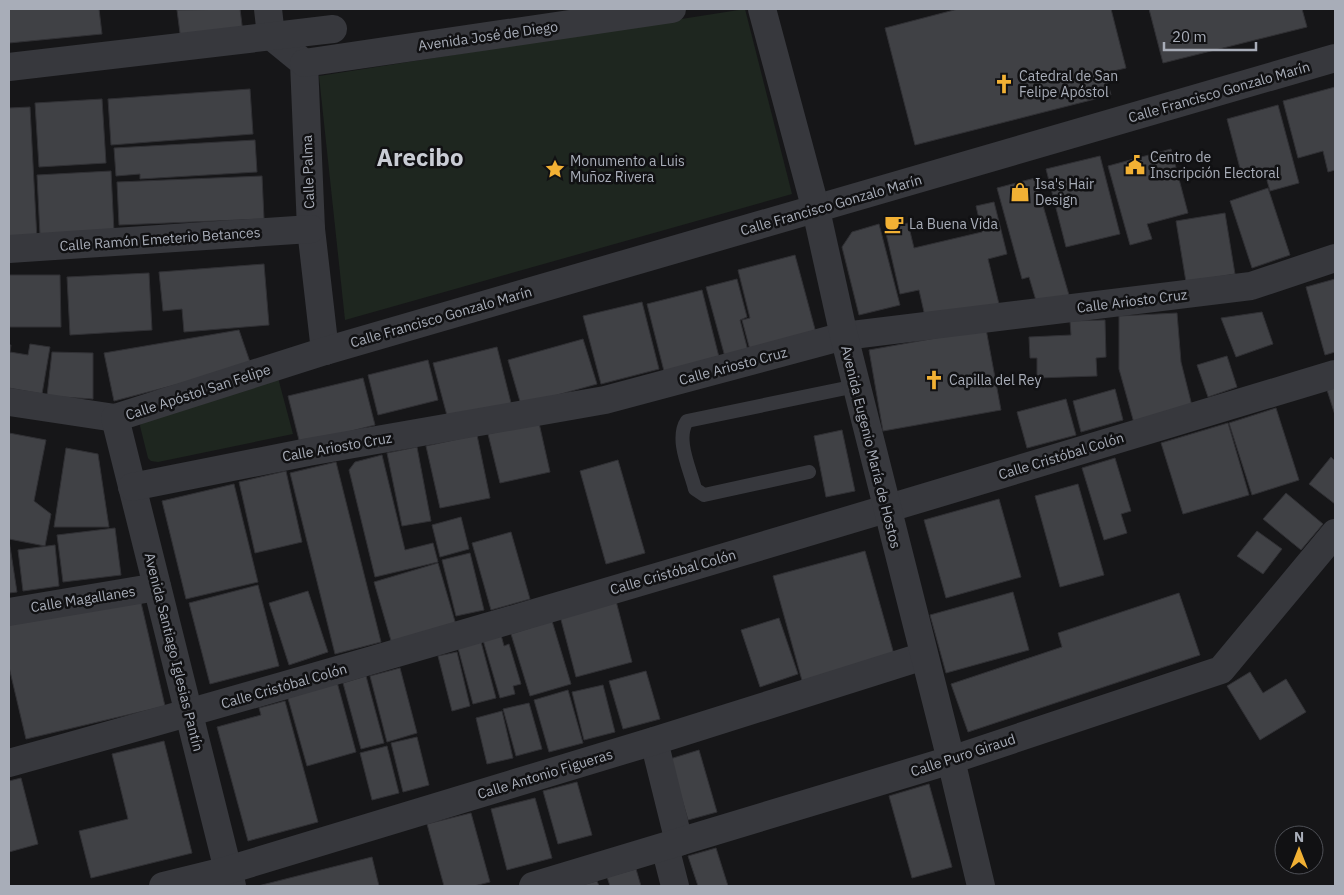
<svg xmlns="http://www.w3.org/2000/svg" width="1344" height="895" font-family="'IBM Plex Sans',sans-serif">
<rect width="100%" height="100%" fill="#161618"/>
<g fill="#1e261f">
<polygon points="745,9 792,194 345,320 319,76"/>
<polygon points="277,374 293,434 158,462 151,461 148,458 140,426 142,420"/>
</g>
<g fill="#404145" stroke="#303034">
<polygon points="9,9 99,9 102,34 9,43"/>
<polygon points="240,9 243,33 181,41 177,10"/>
<polygon points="958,9 1111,9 1126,68 1105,73 1111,95 915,145 885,28"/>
<polygon points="1149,9 1302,9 1307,27 1163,63"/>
<polygon points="1335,87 1335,170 1328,172 1323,151 1298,158 1283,101"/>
<polygon points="250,89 253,134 111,145 108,99"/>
<polygon points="102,99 106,163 39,167 35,103"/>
<polygon points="1278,105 1299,183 1270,191 1264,170 1242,176 1227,119"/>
<polygon points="30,107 37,240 9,241 9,108"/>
<polygon points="255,140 257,172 140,179 140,174 116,176 114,148"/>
<polygon points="1171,149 1188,213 1147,224 1152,239 1130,245 1108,166"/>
<polygon points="1100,156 1120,234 1066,247 1046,169"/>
<polygon points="111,171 114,232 40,235 37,175"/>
<polygon points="262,176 264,219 119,225 117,182"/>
<polygon points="1035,178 1069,295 1037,304 1029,277 1022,279 997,188"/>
<polygon points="1268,188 1290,255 1252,268 1230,201"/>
<polygon points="994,202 1007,254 988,259 999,304 926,321 919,290 900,294 885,229 908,223 914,248 982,232 976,206"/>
<polygon points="1225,213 1235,274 1186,282 1176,221"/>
<polygon points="879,224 900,305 859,315 842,247 852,232"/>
<polygon points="795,255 816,333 750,350 742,320 750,318 738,270"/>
<polygon points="264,264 269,325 184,332 182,309 163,311 159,272"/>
<polygon points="149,273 152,330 70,335 67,277"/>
<polygon points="9,275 60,275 61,327 9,327"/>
<polygon points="737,279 747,317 740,320 748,351 725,357 706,287"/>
<polygon points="1335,279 1335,352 1325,355 1306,287"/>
<polygon points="702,290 720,361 665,375 647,304"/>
<polygon points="642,302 659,369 601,384 583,316"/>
<polygon points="1262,312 1273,344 1236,357 1221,318"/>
<polygon points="1177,313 1181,362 1192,406 1134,423 1119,369 1119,316"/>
<polygon points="1105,320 1106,357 1096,358 1097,376 1037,378 1037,358 1030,358 1029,337 1071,335 1070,321"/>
<polygon points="986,329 1001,410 883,431 869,350"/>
<polygon points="239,330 251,365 114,401 104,353"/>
<polygon points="583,339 597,384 521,405 508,360"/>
<polygon points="30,344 50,347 42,394 9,388 9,345 11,345 10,352 28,355"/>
<polygon points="497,347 512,407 449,423 433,363"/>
<polygon points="52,352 93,353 93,399 47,396"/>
<polygon points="1227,356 1237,387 1208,397 1197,365"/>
<polygon points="428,360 438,400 378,415 368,375"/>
<polygon points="363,378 375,425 300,444 288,396"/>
<polygon points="1335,388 1335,415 1327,390"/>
<polygon points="1115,389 1123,420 1081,432 1073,401"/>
<polygon points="1066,399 1076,435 1027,448 1017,412"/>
<polygon points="1276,408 1299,480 1252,495 1229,423"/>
<polygon points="539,423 550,472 500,483 488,434"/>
<polygon points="1228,423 1249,495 1183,514 1161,443"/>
<polygon points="842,430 855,491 826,497 814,436"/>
<polygon points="9,433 46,440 34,501 51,514 45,546 9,539"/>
<polygon points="477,435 490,498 440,508 426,446"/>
<polygon points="417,447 431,521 402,526 387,453"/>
<polygon points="66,448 98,454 109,527 54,527"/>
<polygon points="382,455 405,550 433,543 438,562 375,577 349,470 355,462"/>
<polygon points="1331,457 1335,461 1335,504 1309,484"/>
<polygon points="1115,458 1131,511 1121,514 1127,533 1104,540 1082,468"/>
<polygon points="618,460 645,553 606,564 580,471"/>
<polygon points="336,462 381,642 335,654 290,473"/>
<polygon points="286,471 302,542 255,553 239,482"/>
<polygon points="234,484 258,582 186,599 162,501"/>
<polygon points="1078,484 1104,575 1060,587 1035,496"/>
<polygon points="1286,493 1323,524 1301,550 1263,519"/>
<polygon points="999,499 1021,577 946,598 924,520"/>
<polygon points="461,517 469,549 440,557 432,525"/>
<polygon points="115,528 121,575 63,582 57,535"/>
<polygon points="1257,531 1282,549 1263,574 1237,556"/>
<polygon points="511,532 530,599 491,610 472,543"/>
<polygon points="9,540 17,592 9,593"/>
<polygon points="55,545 59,586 23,591 18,550"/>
<polygon points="865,551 895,658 803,684 773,576"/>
<polygon points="470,553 484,610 456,616 442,560"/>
<polygon points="438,563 456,625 392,644 374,582"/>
<polygon points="258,585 279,666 210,684 189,603"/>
<polygon points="308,591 328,652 289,665 269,603"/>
<polygon points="1013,592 1029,650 946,673 930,615"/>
<polygon points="1179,593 1200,655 968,732 951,684 1062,647 1058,633"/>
<polygon points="139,594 165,706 26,739 9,667 9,625"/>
<polygon points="616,601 632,662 576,677 560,616"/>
<polygon points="779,618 798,674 760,687 741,630"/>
<polygon points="552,621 571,684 530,696 511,634"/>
<polygon points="501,635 504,646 509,644 521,684 513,686 515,694 500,698 483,640"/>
<polygon points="481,642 496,698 473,704 458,648"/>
<polygon points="457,652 470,706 452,711 438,656"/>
<polygon points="400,668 417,733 387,742 370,676"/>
<polygon points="646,671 660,719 623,729 609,681"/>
<polygon points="1250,672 1263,693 1286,679 1306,712 1260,740 1227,686"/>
<polygon points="366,676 384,743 361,749 343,683"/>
<polygon points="337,682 356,752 307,766 287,695"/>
<polygon points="603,685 615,732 584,740 572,692"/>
<polygon points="568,690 583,743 549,752 534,700"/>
<polygon points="285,701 318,822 248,841 217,727 261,715 259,708"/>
<polygon points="529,703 542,749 516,756 503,709"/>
<polygon points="502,711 513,758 487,764 476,718"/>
<polygon points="417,737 429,785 403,792 391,743"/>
<polygon points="164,741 192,853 91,878 79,831 128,819 112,754"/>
<polygon points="387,746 399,793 372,800 360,753"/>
<polygon points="699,750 717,812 688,820 670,759"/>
<polygon points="21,778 38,844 9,852 9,781"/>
<polygon points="577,782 592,835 558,844 543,791"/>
<polygon points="929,784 952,867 912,878 889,796"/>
<polygon points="535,798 552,858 507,870 491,809"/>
<polygon points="471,813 490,882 474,886 444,886 427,824"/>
<polygon points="716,848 728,886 698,886 688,856"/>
<polygon points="372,857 379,886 258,886"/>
<polygon points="636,869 641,886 610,886 607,877"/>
<polygon points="597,881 599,886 578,886"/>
</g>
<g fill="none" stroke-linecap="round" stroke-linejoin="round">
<path stroke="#37383d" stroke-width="14" d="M809,472L704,495L695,489C690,469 675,439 687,421L856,386"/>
<g stroke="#37383d" stroke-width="28">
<polyline points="268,9 271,36 304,63 311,229 325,351"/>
<polyline points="304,63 672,9"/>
<polyline points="9,67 333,29"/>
<polyline points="9,249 311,229"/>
<polyline points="9,402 115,418 325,351 1335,58"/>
<polyline points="115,418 232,886"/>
<polyline points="132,487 308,452 605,400 844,336 1251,286 1335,258"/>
<polyline points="9,612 157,587"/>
<polyline points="654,741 679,842"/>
<path d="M9,763C453,640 894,507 1335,374"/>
<polyline points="665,847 675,886"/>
<polyline points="163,886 228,870 654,741 924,656"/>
<polyline points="533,886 951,760 1221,670 1335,533"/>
</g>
<polyline stroke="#37383d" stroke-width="28" points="762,9 816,210 844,336 951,760 981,886"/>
</g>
<defs>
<symbol id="church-bare" viewBox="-9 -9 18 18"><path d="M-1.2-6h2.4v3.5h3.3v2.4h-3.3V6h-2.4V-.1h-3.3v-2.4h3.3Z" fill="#f2b134" stroke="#111113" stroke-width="2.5" paint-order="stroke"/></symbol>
<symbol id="civic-bare" viewBox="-9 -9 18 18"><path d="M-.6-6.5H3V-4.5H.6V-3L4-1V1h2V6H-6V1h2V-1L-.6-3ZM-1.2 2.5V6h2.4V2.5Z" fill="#f2b134" stroke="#111113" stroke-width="2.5" paint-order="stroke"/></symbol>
<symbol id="sight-bare" viewBox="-9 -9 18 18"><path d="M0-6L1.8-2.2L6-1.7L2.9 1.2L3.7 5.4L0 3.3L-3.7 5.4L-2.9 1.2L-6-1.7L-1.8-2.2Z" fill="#f2b134" stroke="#111113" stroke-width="2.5" paint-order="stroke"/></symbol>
<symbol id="shop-bare" viewBox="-9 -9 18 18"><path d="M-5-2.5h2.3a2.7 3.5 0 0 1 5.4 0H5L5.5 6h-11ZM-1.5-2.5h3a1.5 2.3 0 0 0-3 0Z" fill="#f2b134" stroke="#111113" stroke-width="2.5" paint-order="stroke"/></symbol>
<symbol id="cafe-bare" viewBox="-9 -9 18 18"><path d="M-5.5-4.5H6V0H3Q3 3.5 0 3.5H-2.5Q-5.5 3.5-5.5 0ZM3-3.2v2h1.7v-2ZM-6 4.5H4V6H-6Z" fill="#f2b134" stroke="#111113" stroke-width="2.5" paint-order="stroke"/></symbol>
</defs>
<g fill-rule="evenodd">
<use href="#church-bare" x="990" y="70" width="28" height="28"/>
<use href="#civic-bare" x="1121" y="151" width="28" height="28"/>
<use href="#sight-bare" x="541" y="155" width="28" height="28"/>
<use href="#shop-bare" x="1006" y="178" width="28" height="28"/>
<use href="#cafe-bare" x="880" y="210" width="28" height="28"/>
<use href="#church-bare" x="920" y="366" width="28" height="28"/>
</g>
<g text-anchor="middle" stroke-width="5" stroke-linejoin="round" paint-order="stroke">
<g font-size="14" fill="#a8adb8" stroke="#111113">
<text transform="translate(488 36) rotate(-8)" y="5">Avenida José de Diego</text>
<text transform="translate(1219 92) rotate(-16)" y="5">Calle Francisco Gonzalo Marín</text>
<text transform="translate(308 172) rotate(-92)" y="5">Calle Palma</text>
<text transform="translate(831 205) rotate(-16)" y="5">Calle Francisco Gonzalo Marín</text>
<text transform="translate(160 239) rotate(-4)" y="5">Calle Ramón Emeterio Betances</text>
<text transform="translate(1132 301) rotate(-7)" y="5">Calle Ariosto Cruz</text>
<text transform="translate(441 317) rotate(-16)" y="5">Calle Francisco Gonzalo Marín</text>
<text transform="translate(733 366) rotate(-15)" y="5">Calle Ariosto Cruz</text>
<text transform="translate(198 392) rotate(-18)" y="5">Calle Apóstol San Felipe</text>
<text transform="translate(337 447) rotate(-10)" y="5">Calle Ariosto Cruz</text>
<text transform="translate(871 447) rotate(76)" y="5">Avenida Eugenio María de Hostos</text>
<text transform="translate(1061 456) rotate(-17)" y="5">Calle Cristóbal Colón</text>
<text transform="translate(673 572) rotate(-16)" y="5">Calle Cristóbal Colón</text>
<text transform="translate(83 599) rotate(-9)" y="5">Calle Magallanes</text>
<text transform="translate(174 652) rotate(76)" y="5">Avenida Santiago Iglesias Pantín</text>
<text transform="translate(284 686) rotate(-16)" y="5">Calle Cristóbal Colón</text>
<text transform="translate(963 755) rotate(-18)" y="5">Calle Puro Giraud</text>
<text transform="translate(545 774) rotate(-17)" y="5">Calle Antonio Figueras</text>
</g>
<g font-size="14" fill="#a8adb8" stroke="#111113" text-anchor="start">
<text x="1019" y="81">Catedral de San<tspan x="1019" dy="16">Felipe Apóstol</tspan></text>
<text x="1150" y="162">Centro de<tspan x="1150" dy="16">Inscripción Electoral</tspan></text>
<text x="570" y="166">Monumento a Luis<tspan x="570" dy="16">Muñoz Rivera</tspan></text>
<text x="1035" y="189">Isa's Hair<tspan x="1035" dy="16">Design</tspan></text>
<text x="909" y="229">La Buena Vida</text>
<text x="949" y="385">Capilla del Rey</text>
</g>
<g font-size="24" font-weight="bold" fill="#c9ccd4" stroke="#111113">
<text x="420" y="166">Arecibo</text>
</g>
</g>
<rect width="1344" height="895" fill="none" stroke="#a8adb8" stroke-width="20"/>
<g transform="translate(1299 850)"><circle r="24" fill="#111113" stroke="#4d4f55"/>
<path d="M0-4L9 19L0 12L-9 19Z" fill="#f2b134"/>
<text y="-8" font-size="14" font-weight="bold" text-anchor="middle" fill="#a8adb8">N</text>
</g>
<path d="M1164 42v8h92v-8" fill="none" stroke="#a8adb8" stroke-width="2.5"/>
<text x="1172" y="42" font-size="15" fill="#a8adb8" stroke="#111113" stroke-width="4" paint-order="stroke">20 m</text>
</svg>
